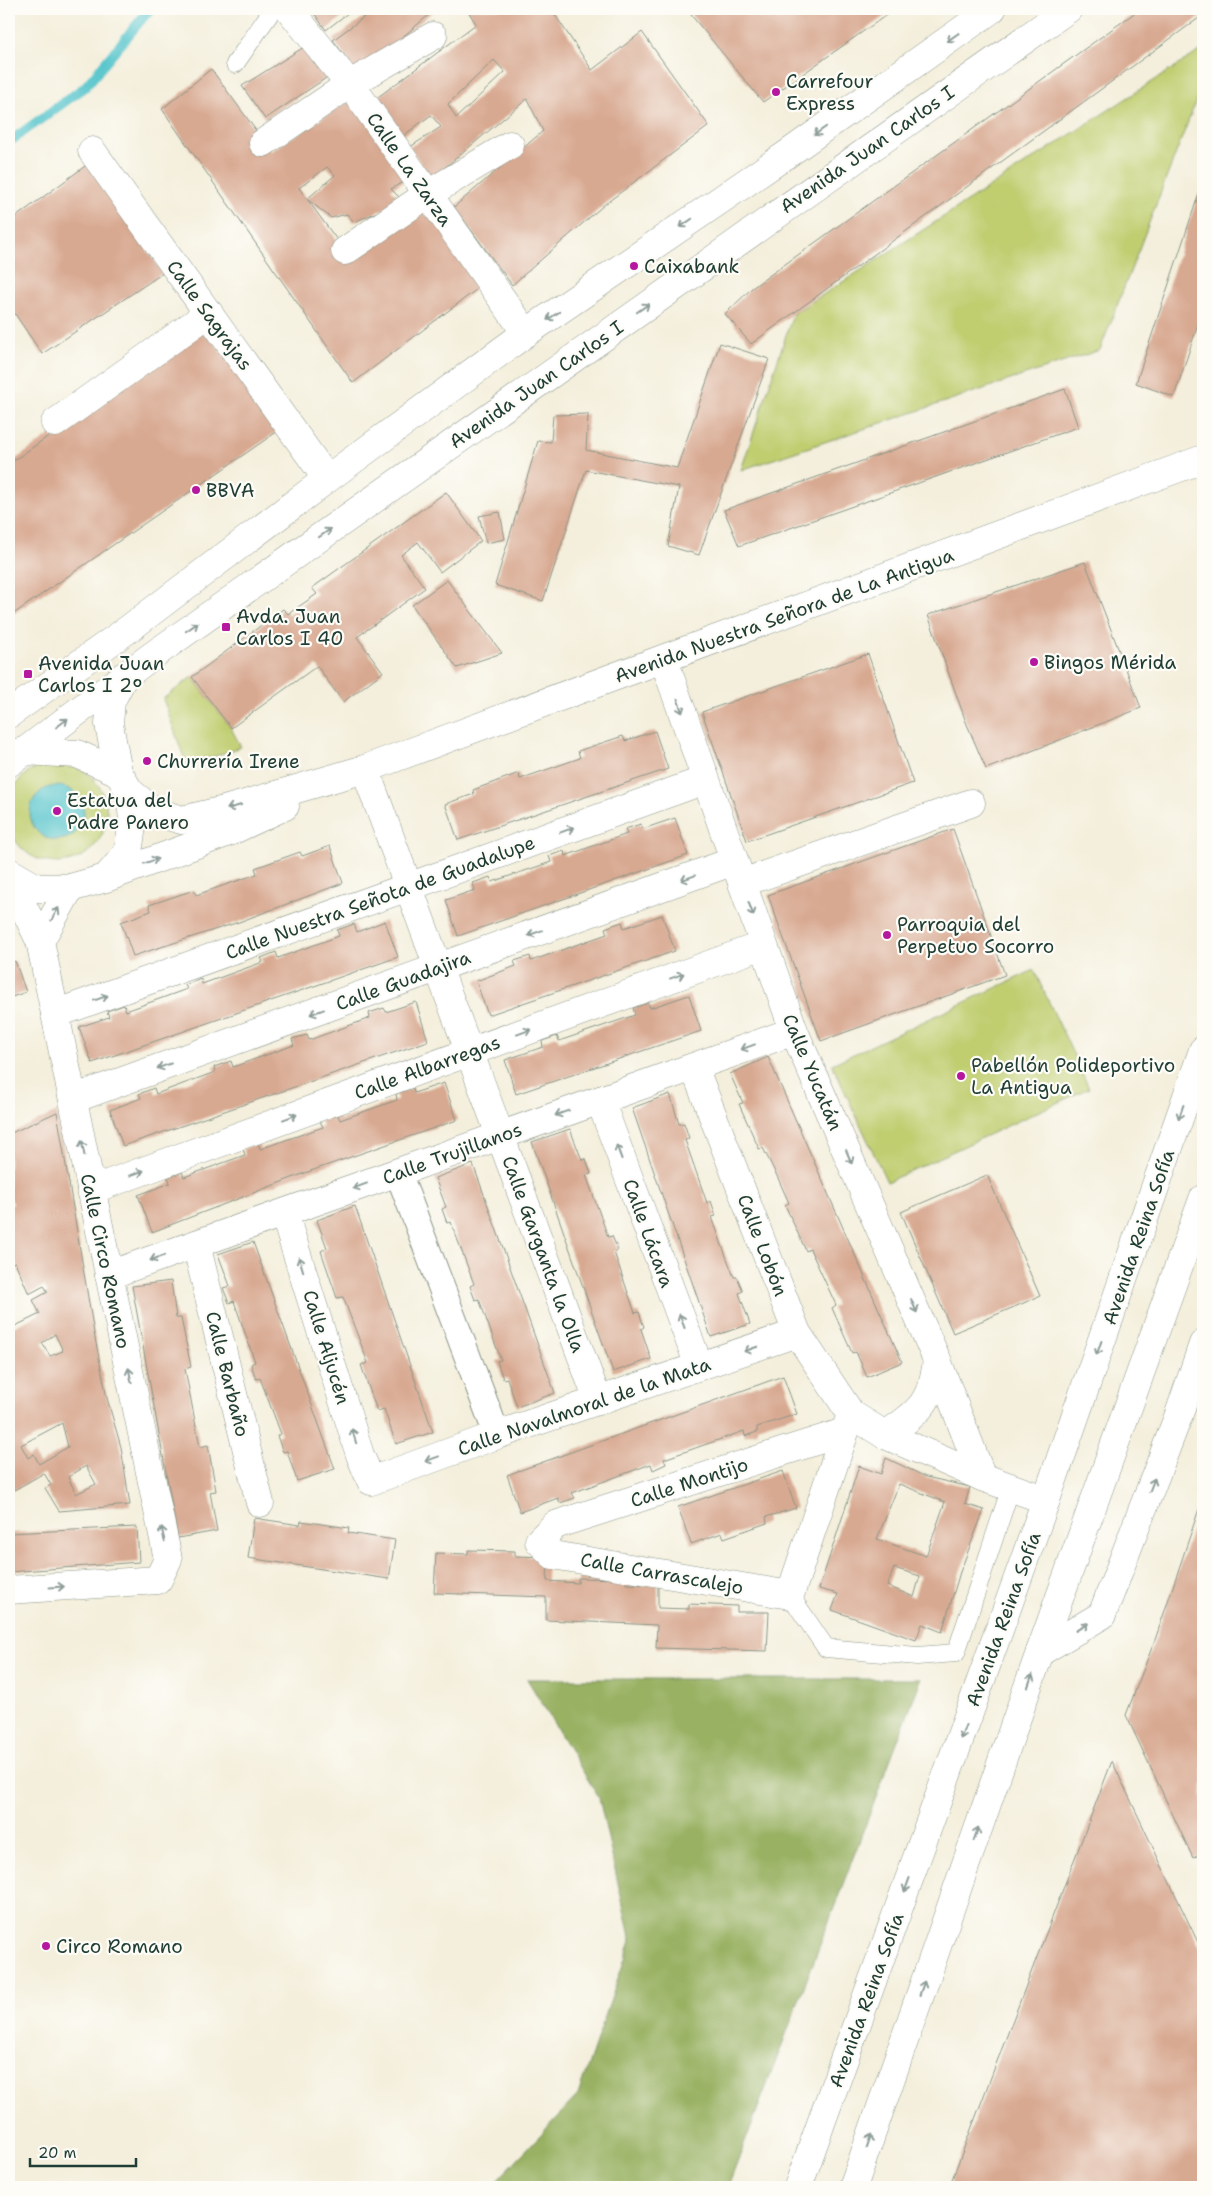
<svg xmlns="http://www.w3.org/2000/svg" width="1212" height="2196" font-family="'Shantell Sans',sans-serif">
<rect width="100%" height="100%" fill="#fdfcf7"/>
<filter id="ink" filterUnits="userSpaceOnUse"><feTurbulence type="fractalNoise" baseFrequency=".02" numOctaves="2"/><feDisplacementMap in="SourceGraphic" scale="10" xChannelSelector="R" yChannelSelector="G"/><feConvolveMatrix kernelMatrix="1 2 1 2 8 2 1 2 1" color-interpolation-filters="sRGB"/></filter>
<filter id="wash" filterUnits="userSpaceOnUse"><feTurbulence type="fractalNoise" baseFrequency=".0096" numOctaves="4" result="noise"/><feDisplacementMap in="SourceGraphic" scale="20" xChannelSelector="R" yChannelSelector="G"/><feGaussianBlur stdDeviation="1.12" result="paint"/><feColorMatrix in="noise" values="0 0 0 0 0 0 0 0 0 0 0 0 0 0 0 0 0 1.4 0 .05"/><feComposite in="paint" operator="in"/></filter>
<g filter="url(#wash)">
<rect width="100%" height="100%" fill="#f4efdc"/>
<g fill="#c0ce70" stroke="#708652">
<polygon points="1203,49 1203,83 1100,350 741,470 793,314"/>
<polygon points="192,677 231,728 241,747 187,766 163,699"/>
<circle cx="57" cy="813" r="50"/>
<polygon points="1034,970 1089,1088 887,1182 832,1064"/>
</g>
<polygon fill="#98b162" stroke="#5c774b" points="527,1679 921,1679 728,2187 496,2187 493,2185 578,2095 631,1941 599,1798"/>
<circle fill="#57c5cc" stroke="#3b8180" cx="57" cy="813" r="27"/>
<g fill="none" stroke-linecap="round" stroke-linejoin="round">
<polyline stroke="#57c5cc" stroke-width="10" points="9,142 85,87 150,9"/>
</g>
<g id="blocks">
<g fill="#d8a991" fill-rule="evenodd">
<polygon points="311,9 353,9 326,30"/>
<polygon points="356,9 436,9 358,74 333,40 364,17"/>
<path d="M467,9H551L592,70L642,32L709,126L605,204L512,285L454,207L543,131L527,99L431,179L410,147L441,127L431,115L403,136L374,100L476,24ZM494,60L505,72L456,118L448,104Z"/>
<polygon points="694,9 895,9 763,102 691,15"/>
<polygon points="1140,9 1203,9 1203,15 751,344 725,314 752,288"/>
<polygon points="304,47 329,76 265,119 242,86"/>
<polygon points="211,69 271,151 358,95 415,175 391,189 403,201 354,222 347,214 331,218 307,199 335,175 327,167 299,188 345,251 428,194 489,280 353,383 162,109"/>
<polygon points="88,164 163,273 42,354 9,305 9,222"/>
<polygon points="1203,181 1203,309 1174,397 1136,383"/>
<polygon points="203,327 278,431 9,617 9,464"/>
<polygon points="720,343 769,359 699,555 668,546 679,487 586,470 543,601 495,585 538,441 551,442 553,415 588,414 586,450 677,468"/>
<polygon points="1065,389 1078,427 739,546 724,510"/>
<polygon points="446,492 481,541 440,572 418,542 401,555 425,588 357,637 383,672 343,702 317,666 231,728 192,677 283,609 288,614 317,594 312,588"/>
<polygon points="500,512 505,539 486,543 479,516"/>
<polygon points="1085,562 1141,708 986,769 966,722 928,615"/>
<polygon points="447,580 502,653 457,668 412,605"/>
<polygon points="868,654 913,783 747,841 702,712"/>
<polygon points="655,731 668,769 458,840 445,804 474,794 473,790 519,773 520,779 580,758 578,751 623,736 625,741"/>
<polygon points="675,818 688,855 458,936 446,900 475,890 473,883 490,877 492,882 551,862 549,856 564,851 565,856 627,834 625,829 641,824 643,829"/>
<polygon points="953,829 1005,975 821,1041 768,895"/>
<polygon points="330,846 343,883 239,922 133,956 121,922 151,911 149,905 194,890 196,895 257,874 255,868 300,852 302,856"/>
<polygon points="662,915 675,951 488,1015 476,981 516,966 514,961 530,956 531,961 607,934 605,928 622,922 624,928"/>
<polygon points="385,921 398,957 92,1063 79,1027 109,1017 107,1011 124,1005 126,1011 187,989 185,985 201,979 202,984 263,962 261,958 276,952 278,958 339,936 337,930 354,924 357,932"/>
<polygon points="15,961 26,992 9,998 9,963"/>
<polygon points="689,995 701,1031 516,1094 505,1060 543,1047 542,1041 557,1036 559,1041 635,1015 633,1008 648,1003 650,1008"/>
<polygon points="416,1002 428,1041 123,1146 110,1110 141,1098 139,1094 154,1088 156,1094 215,1072 214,1067 231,1061 233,1067 294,1045 292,1039 307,1035 309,1040 370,1018 369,1013 384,1008 386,1012"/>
<polygon points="768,1057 902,1362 867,1377 856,1352 852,1353 832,1308 836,1305 810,1249 806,1251 785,1205 789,1203 777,1176 763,1148 759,1149 739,1104 743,1103 730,1074"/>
<polygon points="444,1083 457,1120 305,1173 152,1232 138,1195 170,1183 168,1177 182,1172 184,1177 245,1155 243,1149 258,1143 260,1149 323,1127 320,1121 338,1115 340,1120 397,1100 396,1094 413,1088 414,1093"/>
<polygon points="670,1094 679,1124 684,1123 689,1138 685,1140 707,1203 711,1201 716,1216 712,1217 723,1248 734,1277 737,1277 743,1291 739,1293 750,1324 711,1337 632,1108"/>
<path d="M57,1112L94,1333L107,1398L121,1447L130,1505L59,1511L45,1488L51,1485L44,1473L9,1493V1329L40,1314L33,1300L48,1292L44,1286L29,1294L15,1262L9,1265V1207L13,1204L9,1194V1134ZM55,1334L63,1351L50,1356L42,1343ZM62,1423L68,1447L39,1464L34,1454L28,1458L21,1445ZM86,1466L96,1484L76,1494L68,1477Z"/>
<polygon points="570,1129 582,1160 586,1159 591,1174 586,1175 608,1237 612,1236 618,1250 614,1252 635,1313 639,1312 644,1327 641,1329 651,1359 613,1372 532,1142"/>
<polygon points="473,1164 555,1393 517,1407 507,1378 503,1379 497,1361 501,1360 479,1299 475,1300 470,1286 474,1284 451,1222 447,1223 442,1209 446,1207 435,1178"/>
<polygon points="987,1175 1040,1296 953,1333 901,1212"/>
<polygon points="355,1206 433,1432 396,1444 384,1409 377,1411 361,1365 368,1363 343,1297 337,1298 321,1251 327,1248 317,1220"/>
<polygon points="253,1242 335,1469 297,1481 287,1451 283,1452 277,1436 281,1434 260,1378 256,1379 251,1364 255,1362 234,1301 229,1303 223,1288 230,1286 218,1254"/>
<polygon points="171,1281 176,1318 181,1318 191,1367 185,1369 200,1447 208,1445 216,1491 210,1492 217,1531 178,1538 132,1286"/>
<polygon points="783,1376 797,1414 757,1427 757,1432 745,1436 744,1431 664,1459 666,1464 653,1470 651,1464 572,1493 575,1498 560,1503 558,1498 520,1512 507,1475"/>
<path d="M886,1458L926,1477L970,1487L965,1504L984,1510L960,1572L942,1632L922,1624L916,1640L832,1610L838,1594L819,1589L859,1466L881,1474ZM899,1484L945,1502L926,1556L877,1539ZM894,1568L920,1576L914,1597L887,1586Z"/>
<polygon points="783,1471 796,1508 766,1517 767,1523 724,1538 722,1533 691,1544 678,1507"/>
<polygon points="1203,1497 1203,1853 1193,1858 1126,1715 1156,1637"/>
<polygon points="254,1518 300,1525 301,1521 349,1528 348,1533 395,1540 389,1579 248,1558"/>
<polygon points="137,1527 139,1562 9,1572 9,1533"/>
<polygon points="468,1550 515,1551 515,1556 548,1557 547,1581 578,1583 578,1578 626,1579 626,1584 658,1585 658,1608 689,1609 689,1604 737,1606 737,1612 769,1612 767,1651 656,1648 657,1625 546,1620 546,1597 434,1593 436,1553 468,1554"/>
<polygon points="1112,1761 1203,1953 1203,2187 949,2187"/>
</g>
</g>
</g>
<g filter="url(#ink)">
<use href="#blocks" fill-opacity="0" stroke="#8a9688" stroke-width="1"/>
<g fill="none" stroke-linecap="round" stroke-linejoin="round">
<defs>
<g id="service">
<polyline points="235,64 273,9"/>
<polyline points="790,1595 826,1648 917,1656 956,1653 1011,1487"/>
</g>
<polyline id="pedestrian" points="398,1172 497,1435"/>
<g id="minor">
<polyline points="289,9 358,95 526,333"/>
<polyline points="263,143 350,84 433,36"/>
<polyline points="92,151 327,479"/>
<polyline points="345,251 428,194 510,145"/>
<polyline points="55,423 209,313"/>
<polyline points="664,660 794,1031 937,1360 982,1477"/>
<polyline points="9,754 25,751 77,754 118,772"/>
<polyline points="365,769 598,1401"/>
<polyline points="130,792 155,812 182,820 221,811 365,769 1203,459"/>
<polyline points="9,872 37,888 70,888 106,878 128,852 133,820 130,792 118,772 109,724 111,701 124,676"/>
<polyline points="9,877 40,941 168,1559 158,1580 9,1590"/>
<polyline points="109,877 229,832 285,806"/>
<polyline points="742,883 971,803"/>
<polyline points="40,941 70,888"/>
<polyline points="55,1014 705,780"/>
<polyline points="694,1067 797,1333 851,1414 885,1435 982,1477 1046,1500"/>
<polyline points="73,1099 734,861"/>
<polyline points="600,1100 699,1366"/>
<polyline points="91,1190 763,945"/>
<polyline points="284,1213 360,1455 371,1481 497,1435 797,1333"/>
<polyline points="196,1244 260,1503"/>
<polyline points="109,1275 794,1031"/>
<polyline points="844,1432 555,1525 539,1541 553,1555 790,1595 851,1414"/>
<path d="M885,1435C920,1412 932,1402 937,1360"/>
<polyline points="1040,1652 1102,1615 1178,1417 1203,1344"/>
</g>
<g id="primary">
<polyline points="9,714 130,628 327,479 526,333 786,155 992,9"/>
<polyline points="9,763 149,658 1068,9"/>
</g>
<g id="trunk">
<polyline points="798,2187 1046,1500 1203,1050"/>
<polyline points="853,2187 1040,1652 1203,1199"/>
</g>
</defs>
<use href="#service" stroke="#8a9688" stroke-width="19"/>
<use href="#pedestrian" stroke="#8a9688" stroke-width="28"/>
<use href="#minor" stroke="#8a9688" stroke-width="29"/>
<use href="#primary" stroke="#8a9688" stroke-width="29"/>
<use href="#trunk" stroke="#8a9688" stroke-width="29"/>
<use href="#service" stroke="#fff" stroke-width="18"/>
<use href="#pedestrian" stroke="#fff" stroke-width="26"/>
<use href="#minor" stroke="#fff" stroke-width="28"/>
<use href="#primary" stroke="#fff" stroke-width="28"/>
<use href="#trunk" stroke="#fff" stroke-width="28"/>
</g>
<defs><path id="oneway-shaft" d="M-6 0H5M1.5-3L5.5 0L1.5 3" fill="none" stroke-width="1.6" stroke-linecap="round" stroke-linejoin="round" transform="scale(1.25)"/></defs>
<g stroke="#8f9e9a">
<use href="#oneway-shaft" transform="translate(953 37) rotate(145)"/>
<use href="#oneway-shaft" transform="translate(820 131) rotate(145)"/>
<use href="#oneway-shaft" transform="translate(686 223) rotate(145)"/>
<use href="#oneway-shaft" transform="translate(643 308) rotate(-35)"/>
<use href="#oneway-shaft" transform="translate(553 316) rotate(146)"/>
<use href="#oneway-shaft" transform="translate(325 533) rotate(-35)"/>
<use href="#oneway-shaft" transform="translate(192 627) rotate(-35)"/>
<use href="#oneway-shaft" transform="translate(680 706) rotate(71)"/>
<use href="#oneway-shaft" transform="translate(62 723) rotate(-37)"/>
<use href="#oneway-shaft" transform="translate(234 807) rotate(164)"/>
<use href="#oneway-shaft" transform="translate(567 830) rotate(-20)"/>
<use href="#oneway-shaft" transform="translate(151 861) rotate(-20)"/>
<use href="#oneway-shaft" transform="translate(688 878) rotate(160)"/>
<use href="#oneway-shaft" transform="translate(751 909) rotate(70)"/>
<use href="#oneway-shaft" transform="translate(55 914) rotate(-60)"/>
<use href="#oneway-shaft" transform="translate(535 933) rotate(160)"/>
<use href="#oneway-shaft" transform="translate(677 976) rotate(-20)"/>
<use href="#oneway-shaft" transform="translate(101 998) rotate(-20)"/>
<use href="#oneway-shaft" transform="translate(317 1012) rotate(160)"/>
<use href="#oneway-shaft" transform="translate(524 1032) rotate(-20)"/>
<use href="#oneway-shaft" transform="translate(748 1047) rotate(160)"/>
<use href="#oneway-shaft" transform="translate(164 1066) rotate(160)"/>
<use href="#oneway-shaft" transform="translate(1181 1112) rotate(109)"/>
<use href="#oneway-shaft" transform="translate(562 1113) rotate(160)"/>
<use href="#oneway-shaft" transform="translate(290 1117) rotate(-20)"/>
<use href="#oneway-shaft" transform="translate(83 1148) rotate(-101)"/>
<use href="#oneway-shaft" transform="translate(619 1152) rotate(-110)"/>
<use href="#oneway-shaft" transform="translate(849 1157) rotate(67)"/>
<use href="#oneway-shaft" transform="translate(137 1173) rotate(-20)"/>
<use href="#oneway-shaft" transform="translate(360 1186) rotate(160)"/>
<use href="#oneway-shaft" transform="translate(157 1258) rotate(161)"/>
<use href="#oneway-shaft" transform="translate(301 1264) rotate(-107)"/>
<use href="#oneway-shaft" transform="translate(914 1306) rotate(67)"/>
<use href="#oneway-shaft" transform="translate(682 1321) rotate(-110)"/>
<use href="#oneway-shaft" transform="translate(1099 1348) rotate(109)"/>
<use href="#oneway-shaft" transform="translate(751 1349) rotate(161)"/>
<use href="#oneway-shaft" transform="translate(130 1375) rotate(-102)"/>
<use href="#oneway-shaft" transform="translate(354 1436) rotate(-107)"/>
<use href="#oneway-shaft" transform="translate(432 1459) rotate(160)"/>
<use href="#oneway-shaft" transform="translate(1152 1485) rotate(-69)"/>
<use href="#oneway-shaft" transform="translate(163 1534) rotate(-102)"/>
<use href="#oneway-shaft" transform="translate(57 1587) rotate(-4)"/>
<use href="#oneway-shaft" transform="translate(1082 1627) rotate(-31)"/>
<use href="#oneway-shaft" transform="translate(1030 1681) rotate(-71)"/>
<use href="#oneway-shaft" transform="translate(963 1732) rotate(110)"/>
<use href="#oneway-shaft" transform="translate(976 1834) rotate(-71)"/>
<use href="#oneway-shaft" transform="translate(907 1885) rotate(110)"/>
<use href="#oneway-shaft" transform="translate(922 1988) rotate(-71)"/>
<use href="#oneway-shaft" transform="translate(869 2141) rotate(-71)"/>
</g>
</g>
<g fill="#b5179e" stroke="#fdfcf7" stroke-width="2">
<circle cx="776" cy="92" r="5"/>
<circle cx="634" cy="266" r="5"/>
<circle cx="196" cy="490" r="5"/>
<rect x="221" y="622" width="10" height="10" rx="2.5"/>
<circle cx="1034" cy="662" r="5"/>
<rect x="23" y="669" width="10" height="10" rx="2.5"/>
<circle cx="147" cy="761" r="5"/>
<circle cx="57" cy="811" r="5"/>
<circle cx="887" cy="935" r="5"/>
<circle cx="961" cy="1076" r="5"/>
<circle cx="46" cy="1946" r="5"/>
</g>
<g text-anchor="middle" stroke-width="4.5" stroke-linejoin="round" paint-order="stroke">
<g font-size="19" fill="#1f3d34" stroke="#fdfcf7" text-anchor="start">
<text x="786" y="88">Carrefour<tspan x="786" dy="22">Express</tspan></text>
<text x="644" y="273">Caixabank</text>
<text x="206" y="497">BBVA</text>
<text x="236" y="623">Avda. Juan<tspan x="236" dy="22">Carlos I 40</tspan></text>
<text x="1044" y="669">Bingos Mérida</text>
<text x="38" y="670">Avenida Juan<tspan x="38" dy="22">Carlos I 2º</tspan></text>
<text x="157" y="768">Churrería Irene</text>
<text x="67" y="807">Estatua del<tspan x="67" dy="22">Padre Panero</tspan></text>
<text x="897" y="931">Parroquia del<tspan x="897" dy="22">Perpetuo Socorro</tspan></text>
<text x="971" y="1072">Pabellón Polideportivo<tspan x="971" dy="22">La Antigua</tspan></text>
<text x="56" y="1953">Circo Romano</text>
</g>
<g font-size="19" fill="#1f3d34" stroke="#fdfcf7">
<text transform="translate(867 149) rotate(-35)" y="7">Avenida Juan Carlos I</text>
<text transform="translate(410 169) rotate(55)" y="7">Calle La Zarza</text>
<text transform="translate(210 315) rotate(54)" y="7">Calle Sagrajas</text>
<text transform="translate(536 384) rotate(-35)" y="7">Avenida Juan Carlos I</text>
<text transform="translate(784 615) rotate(-20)" y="7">Avenida Nuestra Señora de La Antigua</text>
<text transform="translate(380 897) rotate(-20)" y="7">Calle Nuestra Señota de Guadalupe</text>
<text transform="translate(403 980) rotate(-20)" y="7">Calle Guadajira</text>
<text transform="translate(427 1067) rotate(-20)" y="7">Calle Albarregas</text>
<text transform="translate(813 1072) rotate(67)" y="7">Calle Yucatán</text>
<text transform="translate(452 1153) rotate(-20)" y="7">Calle Trujillanos</text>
<text transform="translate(649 1233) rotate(70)" y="7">Calle Lácara</text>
<text transform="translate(1138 1237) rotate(-71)" y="7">Avenida Reina Sofía</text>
<text transform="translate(763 1245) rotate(69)" y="7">Calle Lobón</text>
<text transform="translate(544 1254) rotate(70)" y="7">Calle Garganta la Olla</text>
<text transform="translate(106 1261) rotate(78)" y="7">Calle Circo Romano</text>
<text transform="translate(327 1347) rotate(73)" y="7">Calle Aljucén</text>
<text transform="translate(228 1374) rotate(76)" y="7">Calle Barbaño</text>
<text transform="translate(584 1406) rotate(-19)" y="7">Calle Navalmoral de la Mata</text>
<text transform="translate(689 1482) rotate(-18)" y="7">Calle Montijo</text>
<text transform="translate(662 1573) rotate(10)" y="7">Calle Carrascalejo</text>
<text transform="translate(1003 1619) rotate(-70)" y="7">Avenida Reina Sofía</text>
<text transform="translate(866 2000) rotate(-70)" y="7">Avenida Reina Sofía</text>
</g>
</g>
<rect width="1212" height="2196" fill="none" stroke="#fdfcf7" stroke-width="30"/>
<path d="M30 2158v8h106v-8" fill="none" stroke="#1f3d34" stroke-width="2.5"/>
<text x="38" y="2158" font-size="15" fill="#1f3d34" stroke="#fdfcf7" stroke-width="4" paint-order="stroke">20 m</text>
</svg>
